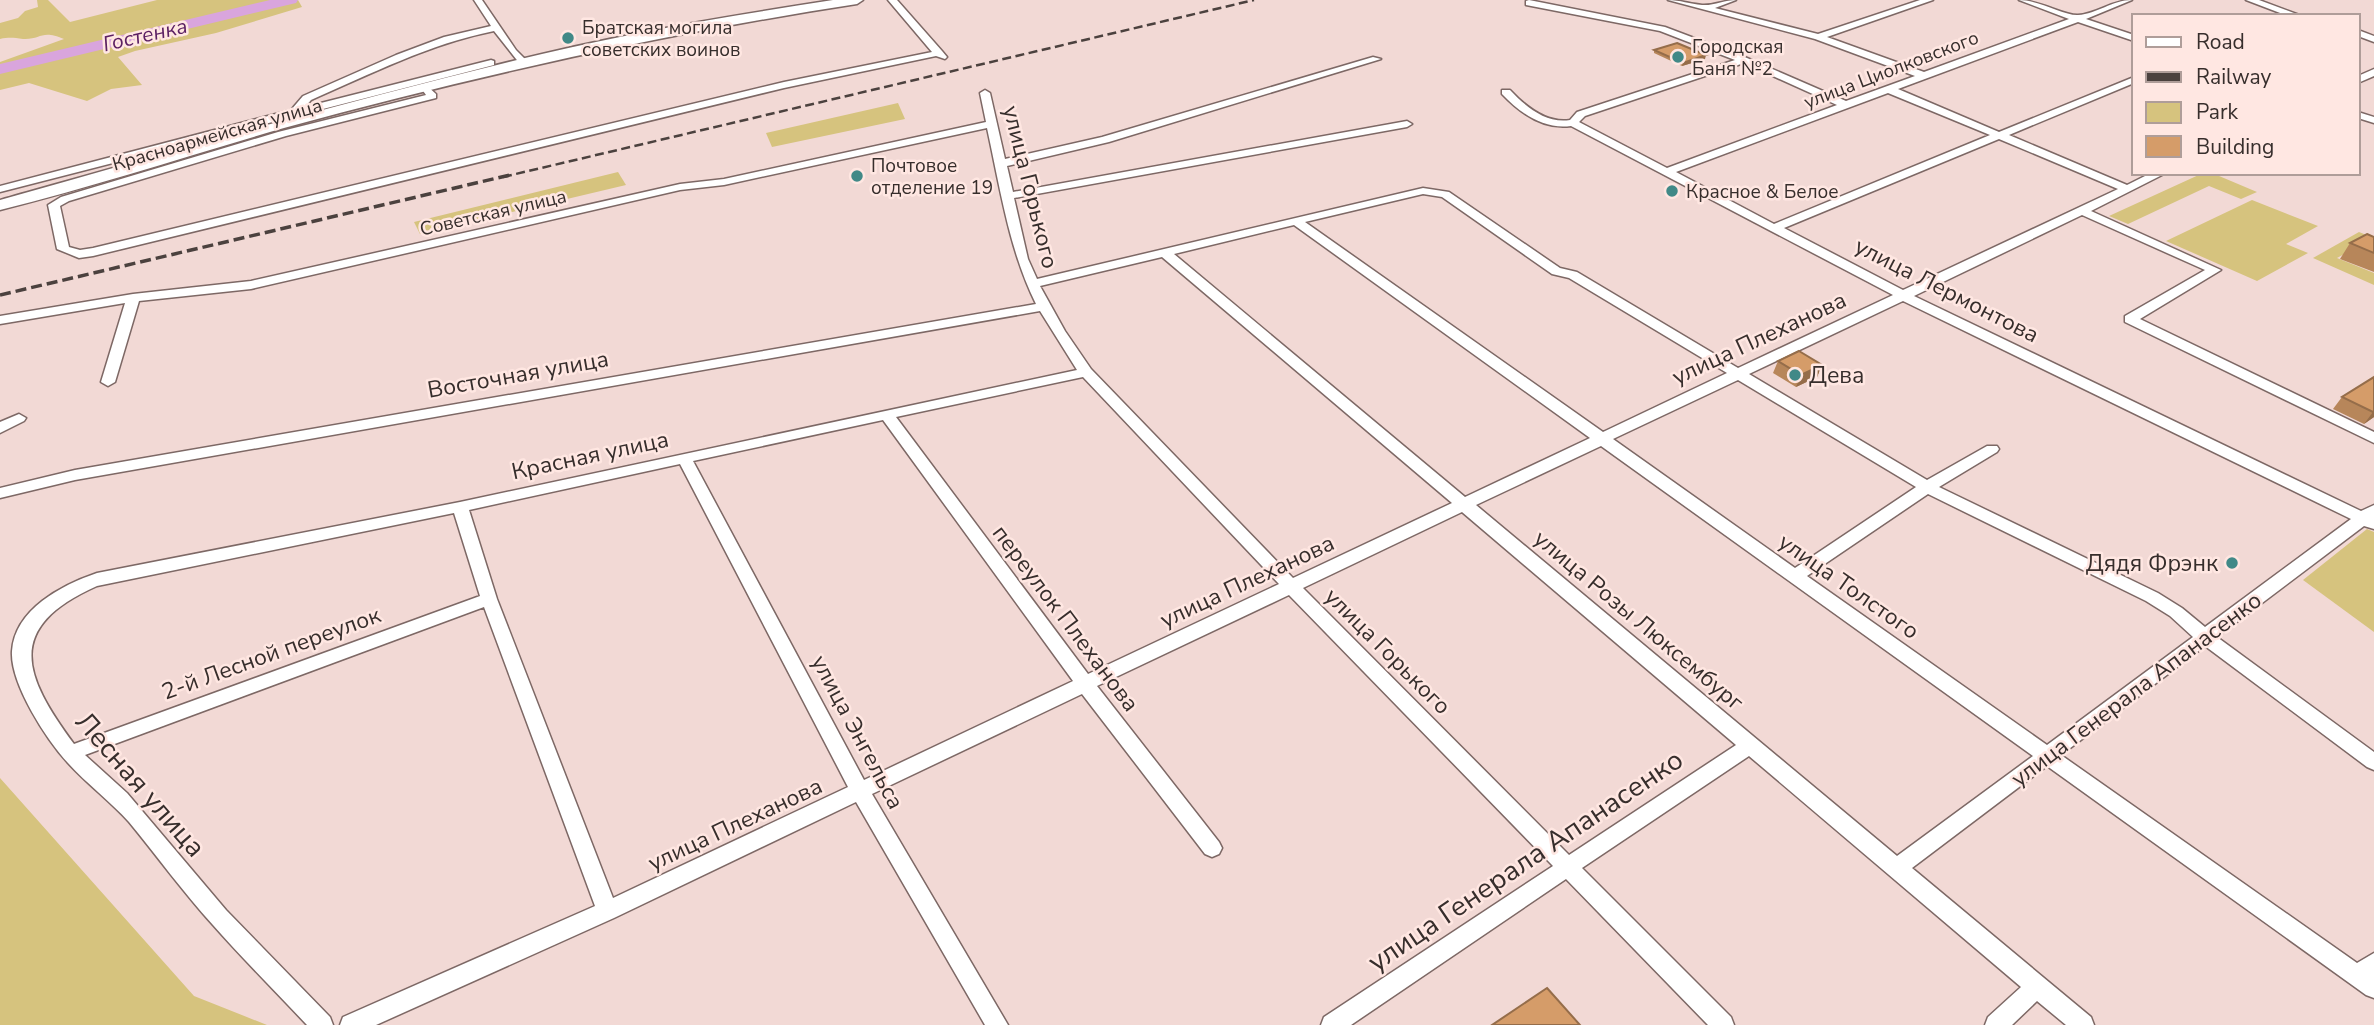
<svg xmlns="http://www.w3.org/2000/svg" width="2374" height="1025" font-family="'Nunito Sans',sans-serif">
<rect width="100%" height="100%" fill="#f2d9d5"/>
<g fill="#d6c37e">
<path d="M37,0H48L70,22L157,0H298L302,7L216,33L135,51L118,57L142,85L111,89L87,101L29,83L0,90V62L64,39C41,29 41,40 23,39C14,38 10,37 0,39V23L18,18L25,11L38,7Z"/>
<polygon points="898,103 905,119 772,147 766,133"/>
<polygon points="618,172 626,185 420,234 414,222"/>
<polygon points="2203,173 2212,173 2257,192 2241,199 2209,186 2128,224 2109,216"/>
<polygon points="2252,200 2318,226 2286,244 2308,253 2257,281 2166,241"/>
<polygon points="2359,232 2374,238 2337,258 2374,273 2374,285 2313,258"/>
<polygon points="2367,529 2374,532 2374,632 2303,580"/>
<polygon points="0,778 194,996 267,1025 0,1025"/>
</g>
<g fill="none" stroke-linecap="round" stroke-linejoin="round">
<polygon fill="#d9a5dd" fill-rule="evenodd" points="270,0 298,0 296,3 0,74 0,64"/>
<defs>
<g id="minor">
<path d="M474,0H482L516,50L528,62L526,64H520L494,31C429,44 371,74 311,100L305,107L491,60L494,61V65L0,192V186L291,110L303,96L396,55L444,37L491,26Z"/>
<polygon points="888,0 897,0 942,51 947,57 945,59 936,56 784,88 93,256 79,258 57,249 48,205 61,197 278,132 426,95 421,88 426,85 436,94 436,98 286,136 69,201 60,206 69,247 80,250 93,248 784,82 932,52"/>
<path d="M1529,0L1665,27L1747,58L1846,101L1915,76L1815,39L1668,0C1680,0 1690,4 1702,5C1713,6 1725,0 1736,0L1715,8L1818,34L1920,0H1933L1827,37L1924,72L2069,19L2019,0C2039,0 2065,16 2078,15C2097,14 2112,0 2132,0L2086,19L2134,35V41L2078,22L1898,89L1999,132L2134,77V83L2009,135L2127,185L2151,173H2166L2091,211L2221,270L2140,319L2374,432V443L2125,322V316L2205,270L2082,215L1914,296L2361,511L2374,505V529L2364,526L2217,637L2374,752V770L2367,767L2205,646L2061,755L2357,963L2374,953V998L2366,995L2047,766L1912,868L2091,1017L2094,1025H2066L2037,1001L2012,1025H1985L1988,1017L2021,987L1749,756L1582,868L1731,1017L1734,1025H1708L1566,879L1351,1025H1321L1324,1017L1553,866L1289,595L1097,686L1219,842L1222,848L1219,854L1212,857L1205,854L1082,694L872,794L1008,1025H985L856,802L614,918L376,1025H340L343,1017L595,906L484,607L85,755L127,793L226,910L330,1017L333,1025H307C276,992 243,959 213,925C183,892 157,856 129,822C110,801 87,784 68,763C47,740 10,684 12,651C15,609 62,585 97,573L460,502L1077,370L1040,311L75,480L0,498V488L75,470L1036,304C1009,250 1000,187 987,128L724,185L680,190L251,289L139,301L115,382L108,386L101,382L125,303L0,324V316L133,294L251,281L680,184L724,179L986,122L980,93L985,90L990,93L1005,159L1102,137L1373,57L1381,59L1109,142L1007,166L1013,192L1407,121L1412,124L1407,127L1014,198L1028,259L1037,279L1423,188L1449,192L1560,268L1577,272L1738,368L1893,295L1571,126C1544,130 1520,113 1502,94V90H1510C1525,106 1546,124 1570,120L1577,112L1735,60L1660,31L1526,5V1ZM1744,63L1837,105L1667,168L1579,122L1585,116ZM1888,93L1990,135L1774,224L1676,172ZM1999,139L2118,189L1903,290L1784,228ZM1423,194L1442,197L1552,274L1569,278L1727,373L1603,432L1305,222ZM1294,225L1590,438L1465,497L1174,254ZM1162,257L1452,503L1293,578L1091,369L1065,331L1040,286ZM1903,301L2351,519L2205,627L2182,608L2158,593L1939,487L1997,452L1999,449L1997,446H1987L1927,480L1749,374ZM1083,377L1279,584L1088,674L896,417ZM1738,380L1916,487L1795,568L1613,439ZM883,420L1073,681L864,780L693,461ZM1601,446L2033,756L1897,856L1476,505ZM680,464L848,787L613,898L497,599L469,510ZM1928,494L2146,601L2170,616L2193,637L2047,745L1807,576ZM1462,512L1736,745L1569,855L1303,588ZM454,513L480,596L74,744C22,674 5,627 97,586Z"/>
<polygon points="2246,0 2259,0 2302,16 2288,16"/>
<polygon points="2358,30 2374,36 2374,42 2358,36"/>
<polygon points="2374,69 2374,76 2358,83 2358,76"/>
<polygon points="2358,112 2374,117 2374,123 2358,118"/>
<polygon points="19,414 26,418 24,421 0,433 0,422"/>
</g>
<path id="major" d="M833,0H863L857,4C662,34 475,76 284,128C190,155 96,186 0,210V200C180,149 360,97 542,54C638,31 736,15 833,0Z"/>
</defs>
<use href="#minor" stroke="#7d6865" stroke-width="3"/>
<use href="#major" stroke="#7d6865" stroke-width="3"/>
<use href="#minor" fill="#fff" fill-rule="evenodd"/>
<use href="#major" fill="#fff" fill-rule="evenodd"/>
<polyline stroke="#4b413e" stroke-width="2.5" stroke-dasharray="9 4.5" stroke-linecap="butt" points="503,177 1254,0"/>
<polyline stroke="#4b413e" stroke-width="3.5" stroke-dasharray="11 5" stroke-linecap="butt" points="0,295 510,175"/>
</g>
<g fill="#b7865a">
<polygon points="1654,50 1705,59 1682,66 1654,53"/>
<polygon points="2374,237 2374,272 2340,259 2350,243"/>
<polygon points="1778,361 1822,365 1817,377 1796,387 1773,373"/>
<polygon points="2374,377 2374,417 2364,424 2333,409 2342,397"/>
</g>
<g fill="#956d4a">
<polygon points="1706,55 1705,59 1682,66 1683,63"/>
<polygon points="1822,365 1817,377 1796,387 1801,375"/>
<polygon points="2374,411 2374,417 2364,424 2373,412"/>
</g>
<g fill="#d59c69" stroke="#956d4a" stroke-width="2">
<polygon points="1677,43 1706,55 1683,63 1654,50"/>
<polygon points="2367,234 2374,237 2374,253 2350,243"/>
<polygon points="1799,351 1822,365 1801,375 1778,361"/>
<polygon points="2374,377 2374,411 2373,412 2342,397"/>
<polygon points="1547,988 1580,1025 1492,1025"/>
</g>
<g fill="#418987" stroke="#ffe7e2" stroke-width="2.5">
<circle cx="568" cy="38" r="7"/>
<circle cx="1678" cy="57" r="7"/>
<circle cx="857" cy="176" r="7"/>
<circle cx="1672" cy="191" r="7"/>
<circle cx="1795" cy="375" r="7"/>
<circle cx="2232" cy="563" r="7"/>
</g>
<g text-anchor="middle" stroke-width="5" stroke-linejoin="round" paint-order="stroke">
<g font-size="19" fill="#372e2c" stroke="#ffe7e2" text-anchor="start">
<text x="582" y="34">Братская могила<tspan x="582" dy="22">советских воинов</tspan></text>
<text x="1692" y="53">Городская<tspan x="1692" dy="22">Баня №2</tspan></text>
<text x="871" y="172">Почтовое<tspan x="871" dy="22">отделение 19</tspan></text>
<text x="1686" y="198">Красное &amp; Белое</text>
</g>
<g font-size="19" fill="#372e2c" stroke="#ffe7e2">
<text transform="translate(1891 69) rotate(-21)" y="7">улица Циолковского</text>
<text transform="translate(217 134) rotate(-16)" y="7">Красноармейская улица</text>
<text transform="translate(493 212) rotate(-13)" y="7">Советская улица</text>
</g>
<g font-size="21" font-style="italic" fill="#5c2063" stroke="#ffe7e2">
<text transform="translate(145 35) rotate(-13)" y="7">Гостенка</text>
</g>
<g font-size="23" fill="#372e2c" stroke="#ffe7e2">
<text transform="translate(1031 187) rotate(76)" y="8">улица Горького</text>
<text transform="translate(1947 290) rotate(27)" y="8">улица Лермонтова</text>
<text transform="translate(1759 338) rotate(-25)" y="8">улица Плеханова</text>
<text transform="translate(518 374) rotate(-10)" y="8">Восточная улица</text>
<text transform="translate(590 455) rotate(-12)" y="8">Красная улица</text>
<text transform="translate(1247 581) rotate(-25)" y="8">улица Плеханова</text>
<text transform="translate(1849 586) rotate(35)" y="8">улица Толстого</text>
<text transform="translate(1066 618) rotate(53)" y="8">переулок Плеханова</text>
<text transform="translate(1639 620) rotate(40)" y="8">улица Розы Люксембург</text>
<text transform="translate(1388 651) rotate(45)" y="8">улица Горького</text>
<text transform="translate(271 653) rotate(-20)" y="8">2-й Лесной переулок</text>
<text transform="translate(2136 689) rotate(-37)" y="8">улица Генерала Апанасенко</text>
<text transform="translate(858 732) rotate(62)" y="8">улица Энгельса</text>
<text transform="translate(735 824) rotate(-25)" y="8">улица Плеханова</text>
</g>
<g font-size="23" fill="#372e2c" stroke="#ffe7e2" text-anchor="start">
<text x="1809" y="383">Дева</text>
<text x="2218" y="571" text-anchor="end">Дядя Фрэнк</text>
</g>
<g font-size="28" fill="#372e2c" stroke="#ffe7e2">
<text transform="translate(141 784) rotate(49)" y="10">Лесная улица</text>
<text transform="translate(1525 860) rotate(-34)" y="10">улица Генерала Апанасенко</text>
</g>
</g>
<rect x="2132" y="14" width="228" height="161" fill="#ffe7e2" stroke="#af9d99" stroke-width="2"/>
<rect x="2146" y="37" width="35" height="10" fill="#ffffff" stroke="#af9d99" stroke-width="2"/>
<text x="2196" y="49" font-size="21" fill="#372e2c">Road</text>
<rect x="2146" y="72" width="35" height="10" fill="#4b413e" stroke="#af9d99" stroke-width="2"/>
<text x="2196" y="84" font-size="21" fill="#372e2c">Railway</text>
<rect x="2146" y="102" width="35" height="21" fill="#d6c37e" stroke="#af9d99" stroke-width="2"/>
<text x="2196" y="119" font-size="21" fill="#372e2c">Park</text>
<rect x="2146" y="136" width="35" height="21" fill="#d59c69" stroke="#af9d99" stroke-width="2"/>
<text x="2196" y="154" font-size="21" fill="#372e2c">Building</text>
</svg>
